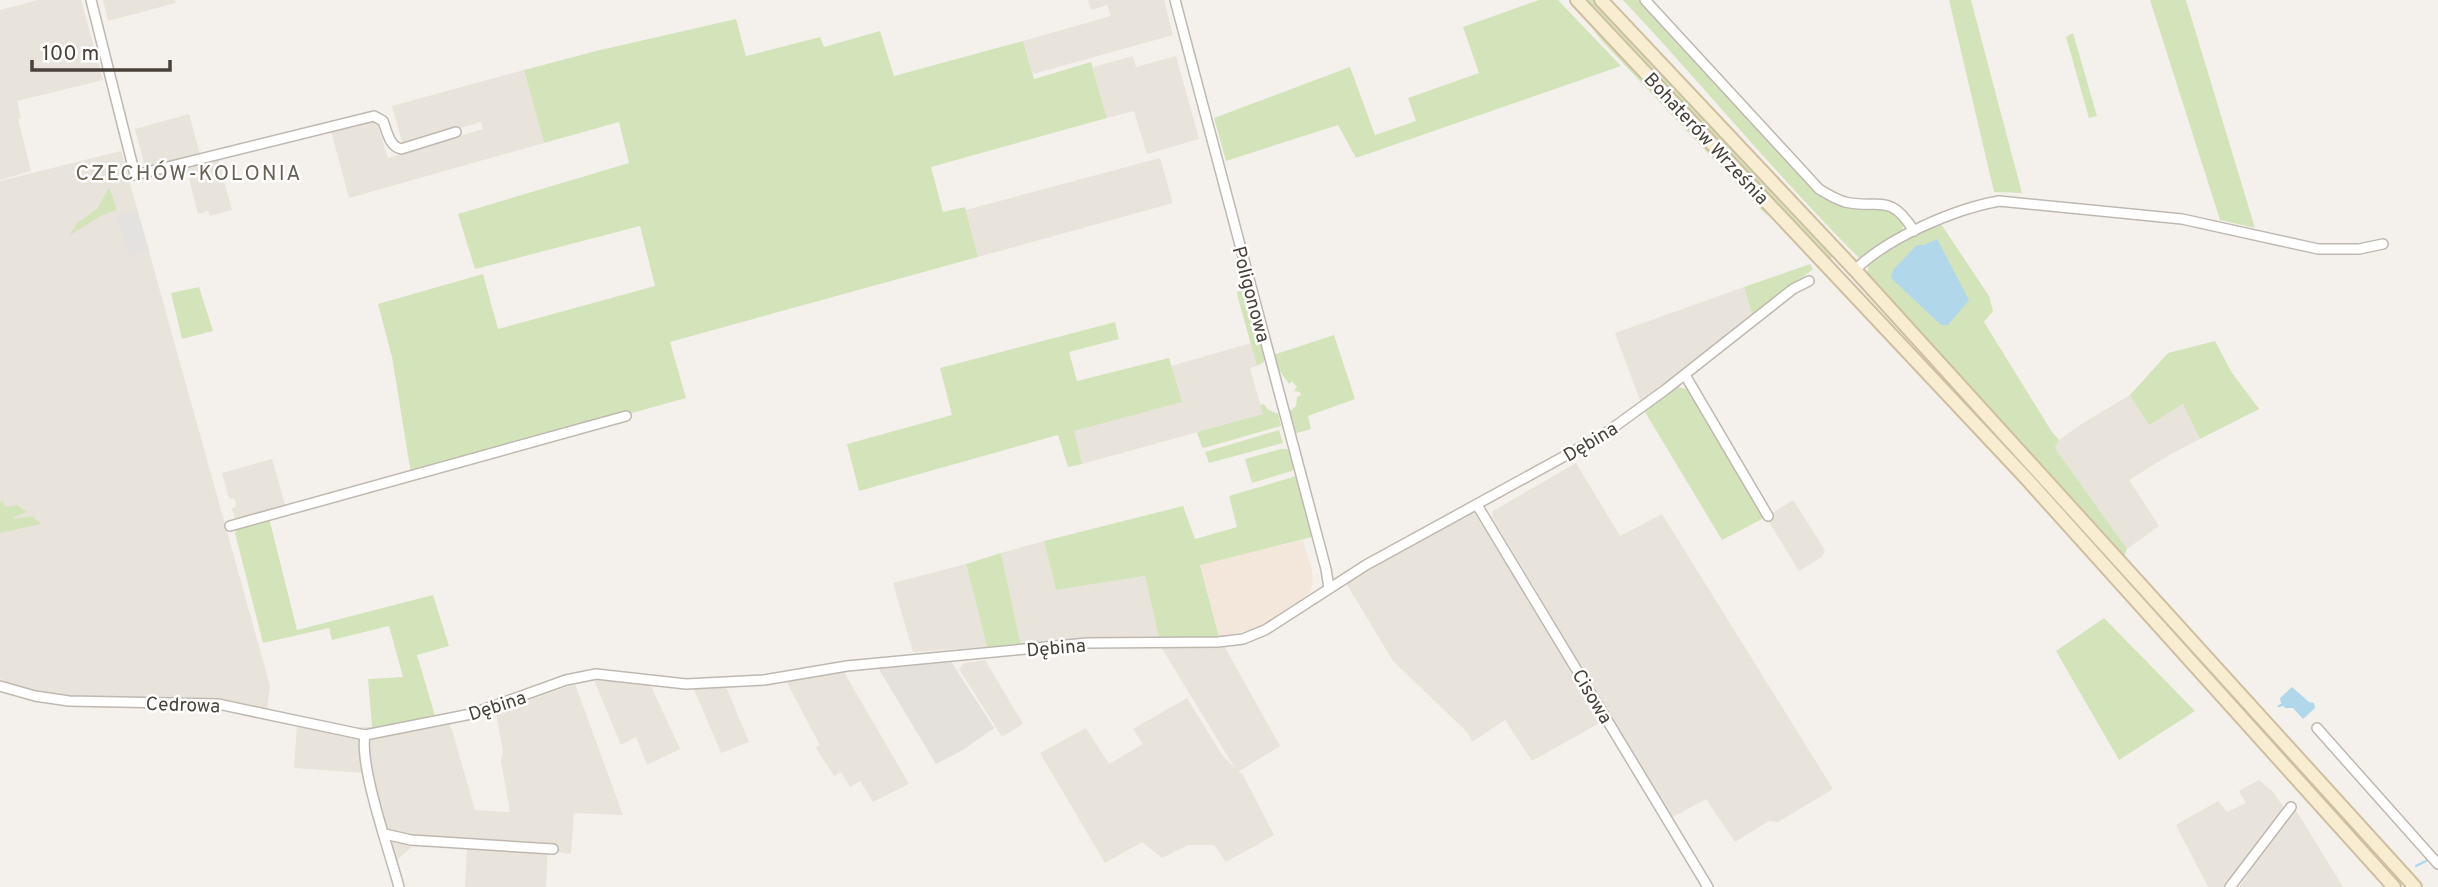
<svg xmlns="http://www.w3.org/2000/svg" width="2438" height="887" font-family="Overpass,sans-serif">
<rect width="100%" height="100%" fill="#f4f1ec"/>
<g fill="#e8e3db">
<polygon points="38,0 81,0 103,80 17,101 21,118 18,119 31,171 0,180 0,10"/>
<polygon points="103,0 175,0 176,3 108,21"/>
<polygon points="1088,0 1164,0 1173,35 1033,74 1023,41 1111,16 1107,5 1091,10"/>
<polygon points="1133,56 1136,67 1176,56 1199,139 1147,154 1134,111 1107,118 1093,67"/>
<polygon points="524,70 544,143 349,198 331,131 371,121 377,123 388,158 483,129 481,122 403,145 392,106"/>
<polygon points="189,114 200,154 151,167 144,163 135,129"/>
<polygon points="121,151 270,686 267,710 234,702 182,697 130,699 63,696 31,690 0,679 0,181"/>
<polygon points="1160,158 1173,203 978,257 966,210"/>
<polygon points="218,159 232,210 210,216 208,211 198,214 186,167 195,165 198,167"/>
<polygon points="1744,287 1753,317 1641,403 1615,333"/>
<polygon points="1251,343 1257,366 1250,368 1263,414 1082,464 1073,431 1181,402 1171,366"/>
<polygon points="2130,395 2149,424 2183,404 2200,439 2171,454 2129,480 2159,526 2127,549 2055,448 2059,440 2080,425"/>
<polygon points="272,459 286,508 242,520 235,518 232,509 236,506 235,499 229,498 222,473"/>
<polygon points="1576,463 1620,536 1662,514 1833,789 1778,822 1769,821 1735,842 1706,799 1671,818 1492,517 1493,511"/>
<polygon points="1793,500 1825,550 1822,557 1799,571 1766,517"/>
<polygon points="1473,511 1603,721 1532,761 1505,720 1472,742 1468,733 1393,661 1346,583"/>
<polygon points="1044,541 1056,590 1145,576 1159,638 1068,640 1021,645 1001,553"/>
<polygon points="966,564 987,647 913,652 893,583"/>
<polygon points="1158,642 1222,642 1280,746 1238,772 1242,773 1274,835 1226,862 1214,845 1188,845 1162,858 1142,842 1105,863 1040,753 1086,728 1109,764 1143,744 1133,729 1187,698 1222,755 1235,768"/>
<polygon points="985,660 1023,724 1002,737 959,669 964,663"/>
<polygon points="844,672 909,784 873,802 860,781 850,787 841,772 834,776 816,748 820,745 786,681"/>
<polygon points="594,680 650,684 680,749 647,765 636,737 621,745"/>
<polygon points="575,684 623,815 574,813 571,854 548,851 546,887 465,887 467,848 415,844 397,860 389,860 365,773 294,768 297,725 299,717 353,727 386,727 436,719 449,724 452,730 475,810 510,812 501,761 503,752 496,712"/>
<polygon points="726,687 749,742 721,753 694,689"/>
<polygon points="2259,780 2273,792 2284,808 2229,887 2208,887 2176,825 2218,801 2227,812 2246,803 2239,791"/>
<polygon points="2294,807 2343,887 2239,887"/>
</g>
<polygon fill="#f3e7db" points="1303,540 1312,571 1313,582 1310,593 1262,627 1219,637 1200,564"/>
<polygon fill="#e4e1dd" points="948,657 994,728 963,750 936,764 877,666"/>
<g fill="#d4e4ba">
<polygon points="1539,0 1558,0 1621,66 1356,158 1338,125 1226,161 1214,118 1350,67 1375,135 1416,121 1408,98 1479,73 1463,27"/>
<polygon points="1585,0 1594,0 1834,256 1828,260"/>
<path d="M1623,0H1638L1813,189C1823,197 1834,204 1847,207C1860,210 1914,204 1901,234L1860,259C1777,176 1703,85 1623,0Z"/>
<polygon points="1949,0 1971,0 2022,193 1994,192"/>
<polygon points="2150,0 2186,0 2255,228 2220,220"/>
<polygon points="736,19 746,56 820,37 824,47 880,31 894,76 1023,41 1034,79 1091,62 1107,118 931,167 943,212 965,207 978,257 670,342 686,398 411,474 392,357 378,304 483,274 498,329 655,286 640,226 475,269 458,214 629,163 619,122 544,143 524,70 596,51"/>
<polygon points="1587,22 1596,28 1758,201 1769,218 1603,42"/>
<polygon points="2073,33 2097,116 2089,118 2066,37"/>
<polygon points="108,189 110,189 117,210 102,215 70,235 77,223 97,209"/>
<polygon points="1941,224 1989,296 1993,311 1984,322 2052,432 2059,440 2055,448 2127,549 2124,557 1867,273 1870,261 1902,240"/>
<polygon points="1810,264 1813,269 1753,317 1744,287"/>
<polygon points="199,287 213,331 182,339 171,293"/>
<polygon points="1244,289 1246,290 1264,358 1264,362 1257,366 1238,298 1237,292"/>
<polygon points="1115,322 1119,339 1069,352 1077,381 1169,358 1182,402 1074,431 1082,464 1068,467 1058,435 859,491 847,444 952,415 940,368"/>
<polygon points="1334,335 1355,399 1308,416 1311,429 1294,434 1289,412 1296,406 1297,397 1301,395 1300,392 1294,391 1297,387 1292,381 1289,384 1277,367 1273,355"/>
<polygon points="2215,341 2232,373 2259,409 2200,439 2183,404 2149,425 2130,395 2168,353"/>
<polygon points="1677,387 1687,389 1766,517 1722,540 1645,412"/>
<polygon points="1264,404 1267,409 1278,414 1281,426 1204,448 1202,447 1197,432 1263,414 1260,405"/>
<polygon points="1279,430 1283,443 1209,463 1205,452"/>
<polygon points="1281,449 1288,449 1294,468 1292,471 1252,483 1245,459"/>
<polygon points="1296,476 1312,537 1200,565 1219,637 1159,638 1145,576 1056,590 1044,541 1183,506 1195,539 1237,527 1229,496"/>
<polygon points="2,500 5,507 17,505 27,512 14,517 14,519 32,516 41,524 0,533 0,503"/>
<polygon points="269,518 297,630 433,595 449,646 417,655 436,719 386,727 372,727 368,679 403,677 389,626 332,640 329,628 263,643 235,533 238,527"/>
<polygon points="1001,553 1021,645 987,647 966,564"/>
<polygon points="2104,618 2195,711 2119,760 2056,651"/>
</g>
<polygon fill="#e4e2e0" points="137,210 149,250 129,256 116,216"/>
<g fill="#b0d7ea">
<polygon points="1937,239 1969,300 1948,325 1941,325 1891,278 1893,270 1917,245 1924,245"/>
<polygon points="2292,687 2309,702 2314,703 2315,708 2303,719 2293,708 2285,708 2281,703 2280,698"/>
</g>
<g fill="none" stroke-linecap="round" stroke-linejoin="round">
<g stroke="#b0d7ea" stroke-width="2.5">
<polyline points="2279,706 2282,705"/>
<polyline points="2416,866 2426,861"/>
</g>
<defs>
<g id="street">
<path d="M91,0L135,175L374,116L383,121C387,131 389,146 401,149L456,132"/>
<polyline points="1175,0 1326,569 1329,588"/>
<path d="M1645,0L1819,189C1827,194 1835,199 1845,202C1879,210 1889,191 1914,231"/>
<path d="M1855,270C1887,238 1954,209 1999,201L2182,219L2318,249H2359L2383,244"/>
<polyline points="1685,375 1768,516"/>
<polyline points="1477,505 1708,887"/>
<polyline points="230,526 626,416"/>
<polyline points="0,686 35,696 69,701 218,704 365,735 471,714 566,680 596,674 686,684 764,680 847,666 1088,643 1218,642 1243,639 1265,630 1366,565 1603,435 1665,390 1793,289 1809,281"/>
<polyline points="2317,728 2438,864"/>
<path d="M365,735C359,766 390,853 399,887"/>
<polyline points="385,834 411,840 553,849"/>
<polyline points="2230,887 2291,807"/>
</g>
<g id="secondary">
<polyline points="1577,0 2025,477 2394,887"/>
<polyline points="1601,0 1855,270 2415,887"/>
</g>
</defs>
<use href="#street" stroke="#bfb8b0" stroke-width="12"/>
<use href="#secondary" stroke="#cfbfa1" stroke-width="16"/>
<use href="#street" stroke="#fff" stroke-width="9"/>
<use href="#secondary" stroke="#f9edd1" stroke-width="12"/>
</g>
<g text-anchor="middle" stroke-width="5" stroke-linejoin="round" paint-order="stroke">
<g font-size="19" fill="#48423a" stroke="#fff">
<text transform="translate(1707 138) rotate(47)" y="7">Bohaterów Września</text>
<text transform="translate(1252 294) rotate(75)" y="7">Poligonowa</text>
<text transform="translate(1590 441) rotate(-31)" y="7">Dębina</text>
<text transform="translate(1056 647) rotate(-5)" y="7">Dębina</text>
<text transform="translate(1593 696) rotate(59)" y="7">Cisowa</text>
<text transform="translate(183 704) rotate(2)" y="7">Cedrowa</text>
<text transform="translate(497 705) rotate(-18)" y="7">Dębina</text>
</g>
<g font-size="21" letter-spacing="2" fill="#6a5f53" stroke="#fff">
<text x="189" y="180">CZECHÓW-KOLONIA</text>
</g>
</g>
<path d="M32 60v10h138v-10" fill="none" stroke="#48423a" stroke-width="3.5"/>
<text x="42" y="60" font-size="21" fill="#48423a" stroke="#ffffff" stroke-width="5" paint-order="stroke">100 m</text>
</svg>
